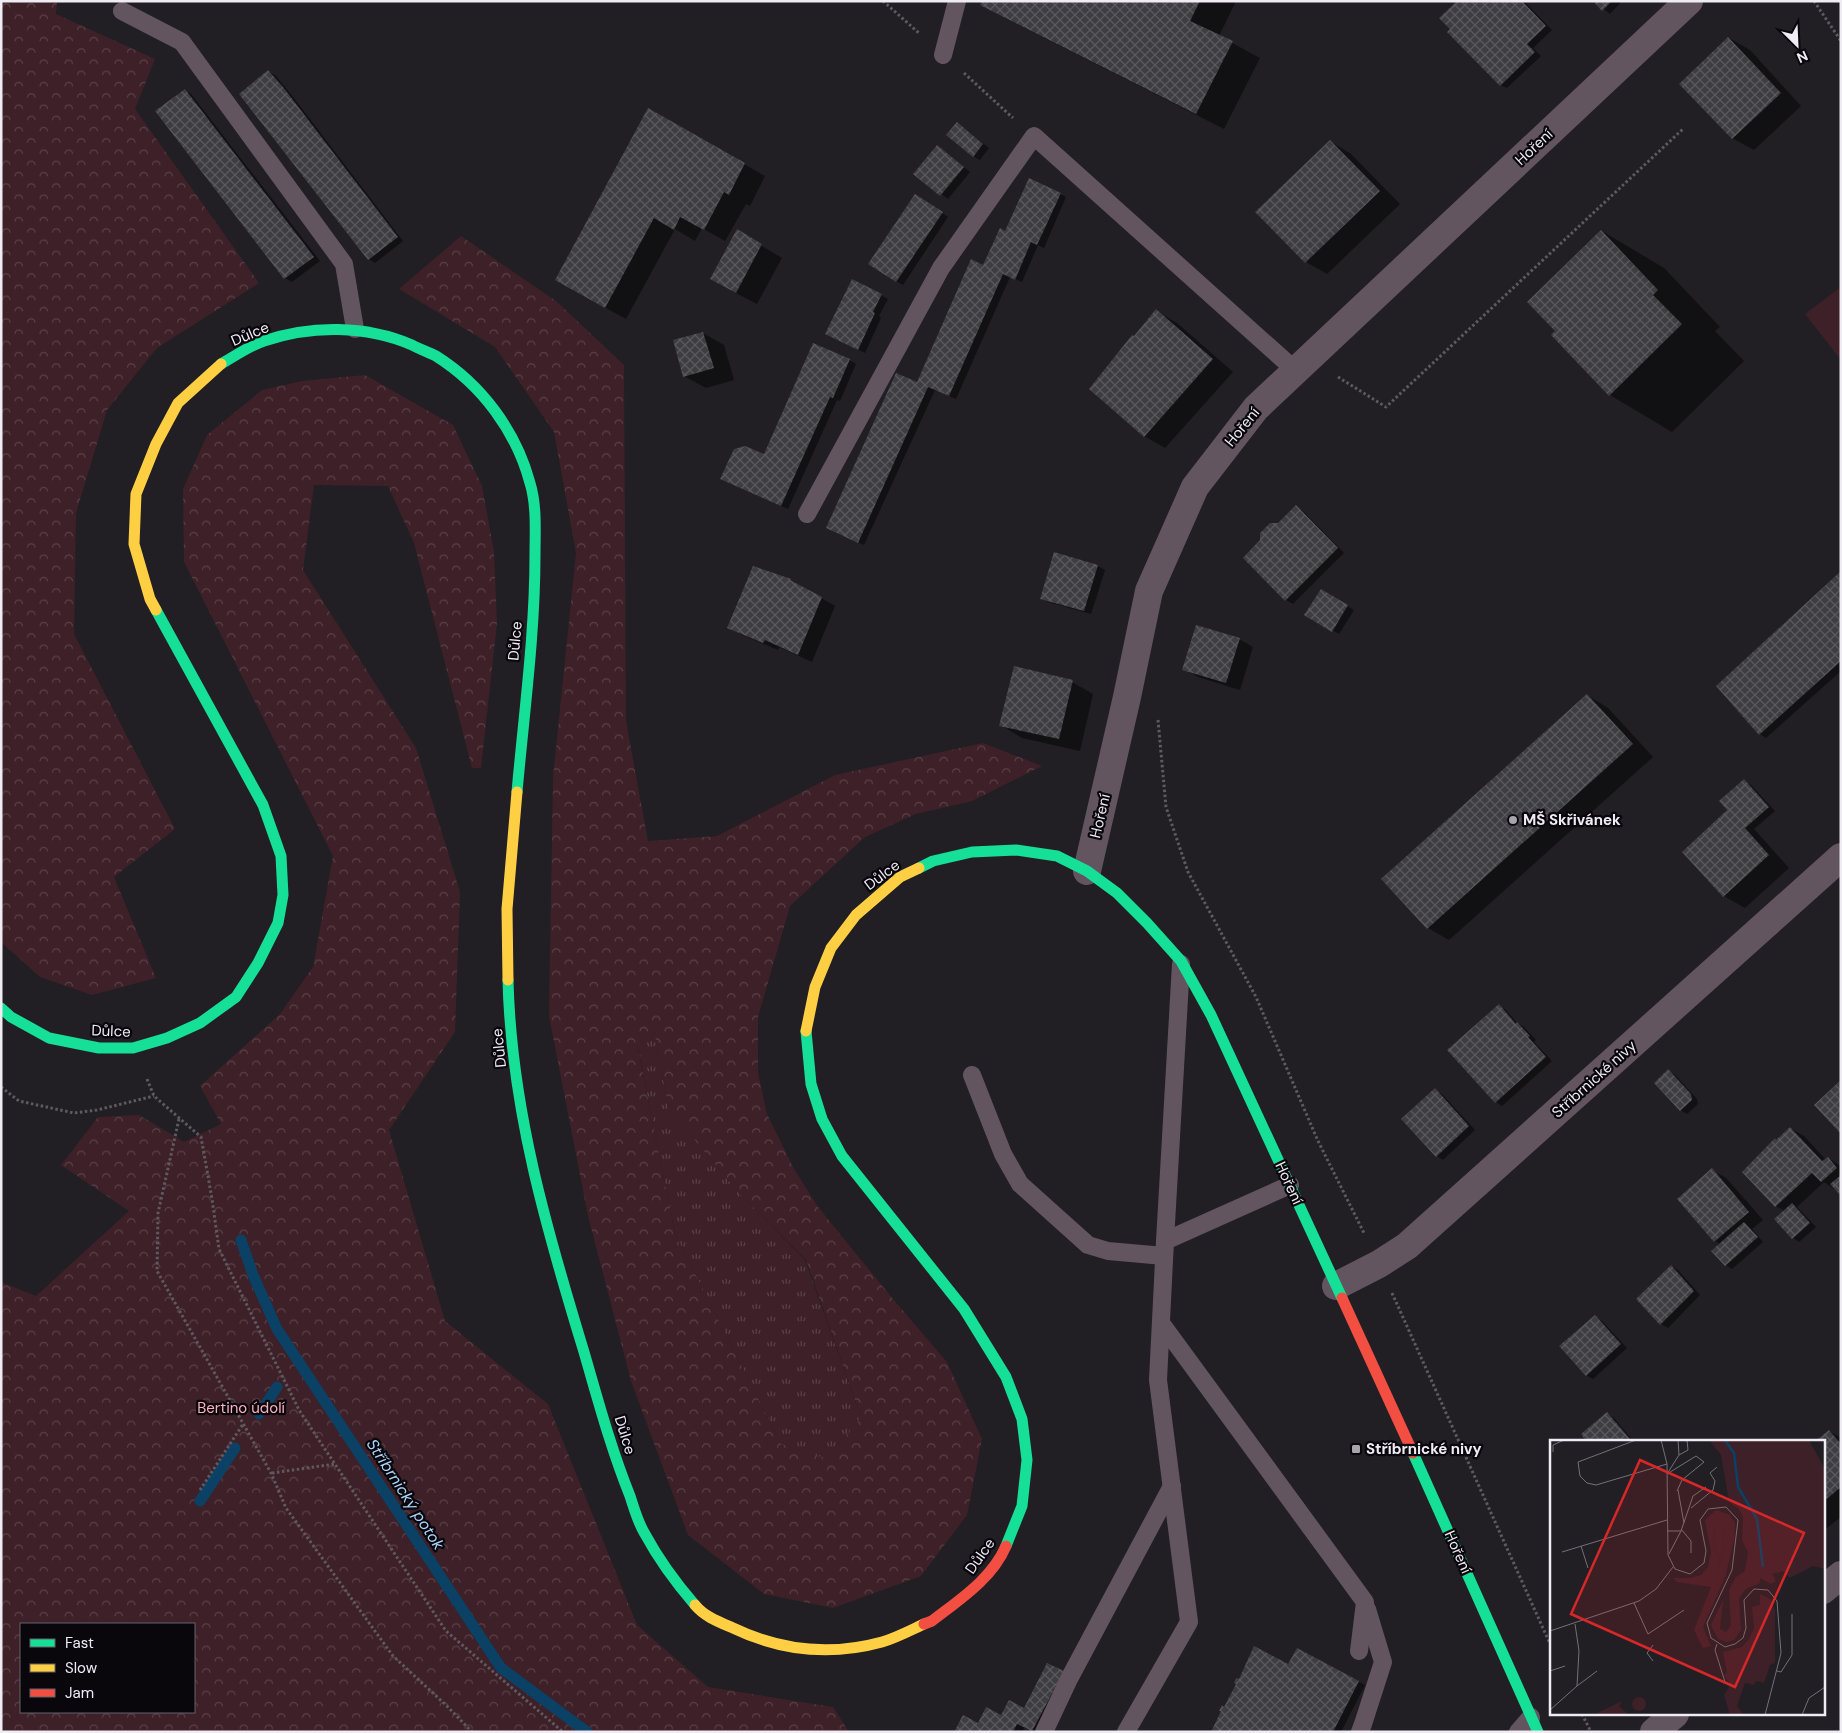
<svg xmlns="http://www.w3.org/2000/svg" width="1842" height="1733" font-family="'DM Sans',sans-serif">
<defs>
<pattern id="grass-tufts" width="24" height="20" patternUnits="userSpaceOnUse" patternTransform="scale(1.25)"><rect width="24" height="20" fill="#3e2028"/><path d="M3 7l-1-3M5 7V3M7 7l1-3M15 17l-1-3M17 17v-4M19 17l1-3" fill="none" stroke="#5a4148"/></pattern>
<pattern id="forest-crowns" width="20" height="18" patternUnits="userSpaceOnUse" patternTransform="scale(1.25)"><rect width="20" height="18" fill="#3e2028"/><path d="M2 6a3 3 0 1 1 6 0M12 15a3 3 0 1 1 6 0" fill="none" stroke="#5a4148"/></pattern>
<pattern id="building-cross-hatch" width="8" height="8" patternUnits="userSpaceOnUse" patternTransform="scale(1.25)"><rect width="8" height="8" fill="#3e3d42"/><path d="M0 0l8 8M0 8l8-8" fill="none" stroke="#5a595e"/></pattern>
</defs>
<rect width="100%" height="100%" fill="#211e24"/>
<polygon fill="url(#grass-tufts)" points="654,1031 669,1110 741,1195 805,1260 861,1417 828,1460 781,1444 675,1234 637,1043"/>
<g fill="url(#forest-crowns)" fill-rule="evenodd">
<polygon points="1,1 57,1 56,14 155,59 135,109 259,283 157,348 107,410 76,513 74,634 175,829 114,877 156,978 92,995 40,977 1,942"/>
<path d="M461,236L556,301L624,365L626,721L648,841L717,836L835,775L983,743L1042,766L972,801L916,814L865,837L790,906L758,1017V1073L767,1114L794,1169L818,1207L893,1299L947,1362L982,1439L967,1515L921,1576L833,1608L764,1594L688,1535L631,1381L588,1216L549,1016L553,777L576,553L554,432L495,347L399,289ZM654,1031L669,1110L741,1195L806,1260L861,1417L828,1459L781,1444L675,1234L637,1044Z"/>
<path d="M365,375L453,425L482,486L494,552L497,623L481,768H472L414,543L388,486L314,485L303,570L416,748L460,892L455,1032L389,1130L445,1321L548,1404L637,1625L708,1687L833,1707L849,1732H1V1282L36,1296L129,1211L61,1165L98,1117L139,1115L184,1142L221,1124L200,1086L280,1014L313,967L333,856L184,562L183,489L207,435L262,390L302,381ZM21,1624H194V1712H21Z"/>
</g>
<polygon fill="#3e2028" points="1841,287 1841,360 1805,314"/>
<g fill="#0007">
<polygon points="983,1 1236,1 1219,36 1260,58 1224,129 1009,20 982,4"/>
<polygon points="1459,1 1524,1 1552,30 1533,48 1541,56 1507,88 1500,85"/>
<polygon points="1594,1 1622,1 1610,14"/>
<polygon points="1729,38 1750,50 1801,106 1754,150 1732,138"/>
<polygon points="268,72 275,75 290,93 403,241 375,263 369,259"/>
<polygon points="185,90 191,94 320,261 292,282 285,278"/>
<polygon points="649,110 765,176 750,206 746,204 725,241 702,228 695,241 675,229 626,319 577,292"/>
<polygon points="958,124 989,148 980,160 973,156"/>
<polygon points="1330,141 1351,154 1400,204 1327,274 1306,262"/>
<polygon points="937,146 970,172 948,199 915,174"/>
<polygon points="1060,194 1066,197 1044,248 1038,245 1022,282 1010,277 956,399 935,390 864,545 834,532 984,266"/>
<polygon points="922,199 948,217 903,285 896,281"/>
<polygon points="737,231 782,258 757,304 732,291"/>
<polygon points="1602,231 1664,268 1720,327 1715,331 1744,361 1672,432 1610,395 1557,332"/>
<polygon points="852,280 888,299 879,316 881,318 865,353 833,337"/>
<polygon points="1156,311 1177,323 1233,372 1165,448 1144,436 1134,337"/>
<polygon points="703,333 724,345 734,380 706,388 684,376"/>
<polygon points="849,360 856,364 840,401 837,400 788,509 728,482 764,455"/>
<polygon points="1296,507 1303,511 1344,553 1293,604 1286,600 1279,524"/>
<polygon points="1055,554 1098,566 1105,570 1091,614 1048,602 1042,598"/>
<polygon points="1841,572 1841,671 1766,738 1760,734 1718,686"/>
<polygon points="790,580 835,606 812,662 779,647 778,650 742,635 728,627"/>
<polygon points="1321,591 1354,610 1339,634 1306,615"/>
<polygon points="1239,639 1253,647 1240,690 1198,677 1184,669"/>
<polygon points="1072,682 1093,694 1080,751 1022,738 1001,725"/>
<polygon points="1587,695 1608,708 1653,757 1449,940 1428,928 1383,879"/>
<polygon points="1744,781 1751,785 1775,811 1754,829 1789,868 1745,908 1724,896 1729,810"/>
<polygon points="1499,1006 1506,1010 1517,1023 1524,1027 1536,1040 1534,1042 1552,1061 1502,1106 1496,1102"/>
<polygon points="1668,1071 1675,1075 1697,1099 1698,1104 1687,1114 1680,1110"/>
<polygon points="1435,1090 1442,1094 1475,1130 1443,1160 1437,1156"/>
<polygon points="1790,1128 1804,1136 1826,1160 1828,1158 1841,1166 1841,1194 1824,1182 1797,1207 1816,1227 1799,1242 1793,1238 1776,1219 1785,1211 1776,1206 1777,1141"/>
<polygon points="1712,1170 1726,1178 1763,1220 1752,1229 1763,1242 1732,1269 1726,1265 1720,1244 1715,1241"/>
<polygon points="1672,1266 1678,1270 1700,1295 1668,1328 1661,1324"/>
<polygon points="1595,1317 1602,1321 1627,1348 1593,1379 1586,1375"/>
<polygon points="1608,1414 1614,1418 1634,1442 1588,1442"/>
<polygon points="1829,1431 1841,1438 1841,1517 1823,1531 1823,1442"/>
<polygon points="1297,1650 1365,1685 1341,1732 1212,1732 1239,1680 1289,1666"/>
<polygon points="1047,1664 1070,1676 1041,1732 1035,1732 1025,1726 1022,1732 955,1732 1024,1710"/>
</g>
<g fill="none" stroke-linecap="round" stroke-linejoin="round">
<g stroke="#0a4165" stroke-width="11">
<polyline points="241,1240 253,1275 277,1329 501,1668 587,1732"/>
<polyline points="259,1414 277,1387"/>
<polyline points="200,1501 235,1448"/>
</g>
</g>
<g fill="url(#building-cross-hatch)">
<polygon points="982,1 1200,1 1190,21 1233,41 1196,114 980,5"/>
<polygon points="1457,1 1522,1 1546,26 1527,44 1535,52 1500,86 1447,32 1450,29 1439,18"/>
<polygon points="1593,1 1612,1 1602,11"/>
<polygon points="1728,37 1781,93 1732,139 1679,84"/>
<polygon points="268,70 283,87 398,237 368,260 239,94"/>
<polygon points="185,89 314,257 284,279 155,111"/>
<polygon points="648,108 745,163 729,195 724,192 704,230 680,217 674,230 654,218 605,308 555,280"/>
<polygon points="957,122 983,144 973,157 946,135"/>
<polygon points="1330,140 1380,191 1305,263 1255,212"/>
<polygon points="937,145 964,167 940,196 913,174"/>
<polygon points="1029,178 1061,193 1037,245 1031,242 1015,280 1003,274 949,396 928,387 858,543 826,528 896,373 917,382 971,259 983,265 1000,228 1005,231"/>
<polygon points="915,194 943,212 896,282 868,264"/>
<polygon points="737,229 762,244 736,293 710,279"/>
<polygon points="1601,230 1658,290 1653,295 1682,324 1609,396 1551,335 1555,331 1527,302"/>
<polygon points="852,279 882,294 873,312 875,313 858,350 825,334"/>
<polygon points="1156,309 1213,359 1144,437 1089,389 1132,335 1134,336"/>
<polygon points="703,332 714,368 683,377 673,340"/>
<polygon points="813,343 850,359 833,398 830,397 781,506 720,479 734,449 745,446 764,454"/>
<polygon points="1296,505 1338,548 1285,601 1243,558 1260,540 1260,533 1270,523 1278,523"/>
<polygon points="1054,552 1098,565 1084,611 1040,599"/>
<polygon points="753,566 791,579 790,580 822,597 798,655 765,640 763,643 727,628"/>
<polygon points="1841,571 1841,661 1759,735 1716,686"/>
<polygon points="1321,589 1348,605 1332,632 1304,615"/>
<polygon points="1196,625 1240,638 1226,683 1182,670"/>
<polygon points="1014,666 1073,680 1059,739 999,726"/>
<polygon points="1587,694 1633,744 1427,929 1381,879"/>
<polygon points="1744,779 1769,807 1745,828 1769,855 1723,897 1682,852 1727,810 1719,801"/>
<polygon points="1499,1004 1516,1024 1517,1022 1530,1036 1528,1037 1546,1057 1495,1103 1447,1050"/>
<polygon points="1668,1069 1691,1094 1692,1100 1680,1111 1654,1083"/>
<polygon points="1841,1080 1841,1134 1814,1105"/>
<polygon points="1435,1088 1469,1126 1436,1157 1401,1119"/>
<polygon points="1790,1127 1822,1161 1828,1157 1837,1168 1821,1182 1812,1173 1775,1207 1742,1172 1775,1138 1776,1140"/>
<polygon points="1712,1168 1749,1212 1714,1242 1677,1199"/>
<polygon points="1841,1175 1841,1196 1830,1184"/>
<polygon points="1792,1203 1810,1223 1792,1239 1774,1219"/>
<polygon points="1744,1222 1758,1237 1725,1266 1711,1251"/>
<polygon points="1671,1265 1694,1291 1660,1325 1636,1299"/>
<polygon points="1595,1315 1621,1344 1586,1376 1559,1346"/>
<polygon points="1607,1412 1630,1439 1632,1442 1587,1442 1581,1434"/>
<polygon points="1829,1430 1841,1444 1841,1487 1823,1502 1823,1442 1814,1442"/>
<polygon points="1254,1646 1288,1664 1297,1648 1359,1681 1333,1732 1211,1732 1221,1711 1219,1711 1222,1705 1224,1707 1236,1684 1234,1683 1236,1678 1239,1679"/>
<polygon points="1047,1663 1064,1671 1032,1731 1017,1724 1013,1732 954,1732 963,1715 978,1723 986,1707 1001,1715 1009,1700 1024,1708"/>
</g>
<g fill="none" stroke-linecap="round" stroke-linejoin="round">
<g stroke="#605960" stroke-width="3" stroke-dasharray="2.5 2.5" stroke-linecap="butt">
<polyline points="883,1 920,34"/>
<polyline points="1814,1 1841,41"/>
<polyline points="964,73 1013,118"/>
<polyline points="1338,377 1386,407 1684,128"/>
<polyline points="1158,720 1166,807 1188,872 1256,997 1318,1141 1364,1233"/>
<polyline points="147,1079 154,1096 201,1137 212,1199 219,1249 299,1410 446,1631 563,1732"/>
<polyline points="1,1087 19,1101 74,1113 97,1110 154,1096"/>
<polyline points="179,1119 158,1213 157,1271 271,1473 286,1508 393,1656 448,1707 472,1732"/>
<polyline points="1392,1293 1551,1646"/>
<polyline points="272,1473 335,1464"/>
<polyline points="200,1490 243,1424"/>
<polyline points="1582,1714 1591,1732"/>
</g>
<g stroke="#625560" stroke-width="18">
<polyline points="122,11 182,42 344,264 355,329"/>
<polyline points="943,55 957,1"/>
<polyline points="807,514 941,268 1034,136 1296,371"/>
<polyline points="972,1075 1003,1154 1020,1184 1088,1245 1108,1251 1164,1256"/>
<polyline points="1165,1241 1181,964"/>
<polyline points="1161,1323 1365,1602 1359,1651"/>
<polyline points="1044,1732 1069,1679 1172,1486"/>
<polyline points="1126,1732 1189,1622 1158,1380 1165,1241 1290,1185"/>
<polyline points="1360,1732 1363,1724 1383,1662 1367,1609"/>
<polyline points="1518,1732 1531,1717 1530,1727"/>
</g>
<g stroke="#625560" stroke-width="28">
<polyline points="1087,871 1127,697 1149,591 1195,487 1256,408 1689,1"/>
<polyline points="1336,1286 1379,1264 1407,1246 1841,857"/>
<polyline points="1823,1590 1841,1575"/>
<polyline points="1654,1732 1675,1714"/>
</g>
<g stroke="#16e098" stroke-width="11">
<path d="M221,364C235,356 249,346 264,341C311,325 366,325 412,345C419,349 428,352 436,356C482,385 516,431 530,483C537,506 535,532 535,555C535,634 524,713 517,792"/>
<polyline points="919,868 933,861 972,852 1016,850 1057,856 1087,871 1117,893 1147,923 1181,961 1211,1015 1342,1298"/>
<path d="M508,980C511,1108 547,1231 584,1352C598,1400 611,1449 630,1496C634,1508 638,1523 645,1534C659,1560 676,1583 695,1605"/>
<polyline points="1,1008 11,1017 49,1038 99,1048 133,1048 167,1038 200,1023 236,997 258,963 278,923 283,895 281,856 263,805 156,610"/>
<polyline points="806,1031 811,1084 822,1119 842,1156 964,1309 1006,1377 1022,1419 1027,1460 1022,1506 1006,1546"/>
<polyline points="1413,1453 1538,1732"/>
</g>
<g stroke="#ffcf43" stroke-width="11">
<polyline points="156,610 150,599 134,544 136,494 156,444 178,403 221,364"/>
<polyline points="508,980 507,909 517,792"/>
<polyline points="806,1031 815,987 831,948 856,915 900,877 919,868"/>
<path d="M695,1605C705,1617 719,1622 733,1628C781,1651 831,1656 882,1642C896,1638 911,1630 924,1624"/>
</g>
<g stroke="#f24e42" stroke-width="11">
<polyline points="1342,1298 1413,1453"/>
<path d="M924,1624L932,1621C959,1600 992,1579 1006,1546"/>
</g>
</g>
<g fill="#a8a4ab" stroke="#09070c" stroke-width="2">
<circle cx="1513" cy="820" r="5"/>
<rect x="1351" y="1444" width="10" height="10" rx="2.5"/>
</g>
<g text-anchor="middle" stroke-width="4.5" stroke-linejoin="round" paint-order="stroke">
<g font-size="15" fill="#f0ecf4" stroke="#09070c">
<text transform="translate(1534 147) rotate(-43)" y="5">Hoření</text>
<text transform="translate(250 334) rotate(-23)" y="5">Důlce</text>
<text transform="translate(1242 427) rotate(-51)" y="5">Hoření</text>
<text transform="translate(515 641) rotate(-85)" y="5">Důlce</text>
<text transform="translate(1100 816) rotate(-77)" y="5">Hoření</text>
<text transform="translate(882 875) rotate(-37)" y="5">Důlce</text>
<text transform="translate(111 1031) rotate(2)" y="5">Důlce</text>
<text transform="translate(499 1048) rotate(-96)" y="5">Důlce</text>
<text transform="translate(1594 1079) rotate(-42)" y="5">Stříbrnické nivy</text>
<text transform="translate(1289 1183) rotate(65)" y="5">Hoření</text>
<text transform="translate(625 1435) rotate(73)" y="5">Důlce</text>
<text transform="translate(1458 1552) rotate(66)" y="5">Hoření</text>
<text transform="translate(980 1556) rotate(-55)" y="5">Důlce</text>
</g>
<g font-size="15" font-weight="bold" fill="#f0ecf4" stroke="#09070c" text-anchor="start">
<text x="1523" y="825">MŠ Skřivánek</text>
<text x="1366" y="1454">Stříbrnické nivy</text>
</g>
<g font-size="15" fill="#feb0c1" stroke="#09070c">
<text x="241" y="1413">Bertino údolí</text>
</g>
<g font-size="16" font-style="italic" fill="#a9d6fb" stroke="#09070c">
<text transform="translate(406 1494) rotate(57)" y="6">Stříbrnický potok</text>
</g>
</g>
<g transform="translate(1550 1440)">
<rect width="275" height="275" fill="#211e24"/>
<path d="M169,84L173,88L174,111L168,130L170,122L163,103L165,87Z" fill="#3e2028"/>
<path d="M159,0H259L275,29V129L263,126L240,138L233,131L222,134L226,141L221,144L210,138V143L196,149L189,158L191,190L184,200L177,202L168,199L161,185L173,160L170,189L176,192L181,185L179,150L186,137L195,131L198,112L192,100L193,77L189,69L179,62L171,15ZM166,70L180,75L185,83L184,99L176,135L153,187L161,206L153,208L144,190L161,147L127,142L123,138H141L151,135L158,127L161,112L155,80ZM169,85L173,88L174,111L168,129L170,122L163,103L165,87ZM210,154L220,159L225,169V223L220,225L214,243L206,241L204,245L195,243L187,266L194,275H180L174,255L181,244L174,236L177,232L173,212L192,207L199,199L204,188L202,167L210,165Z" fill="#3e2028" fill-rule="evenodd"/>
<path d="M82 264a7 7 0 1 1 14 0a7 7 0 1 1-14 0ZM72,261L69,266L79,275H43Z" fill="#3e2028"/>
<path fill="none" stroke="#0a4165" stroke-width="2.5" d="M175,0L184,13L188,47L207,79L213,127"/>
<path fill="none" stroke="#747077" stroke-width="1" d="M86,0L28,22L30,36L37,43L46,45L117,24M111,0L117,24L118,115L125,129L140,134L154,123L156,111L150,80L158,69L176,67L188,80L182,130L157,183L161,198L175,207L185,204L193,198L196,188L194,160L204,149L218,150L227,161L231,213L215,275M128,0L129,15M3,12V5L14,0M128,50L134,83M127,51L132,40L154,22L146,16L117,34L129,15L138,10L137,0M141,68L163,50L165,41L160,33L167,27M131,89L141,101V113M117,91H131L143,56L156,47M31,106L38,128M12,112L117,80M119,114L131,91M84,163L98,194L134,170M0,191L89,161L106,149L123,127M167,204L165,210L175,242M103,205L97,213L103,221M0,231L15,226M227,231L231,232L242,215V174M27,246L47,231M0,270L27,246L29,211L25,184M252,275L259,258L275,247"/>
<path fill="#d62828" fill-opacity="0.15" stroke="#d62828" stroke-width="2.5" d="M90,20L254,93L185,247L21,174Z"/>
<rect width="275" height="275" fill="none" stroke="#f0ecf4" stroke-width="2.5"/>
</g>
<rect width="1842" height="1733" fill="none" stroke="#f0ecf4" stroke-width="5"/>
<rect x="20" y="1623" width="175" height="90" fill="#09070c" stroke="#656369"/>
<rect x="30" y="1639" width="25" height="8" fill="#16e098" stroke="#656369"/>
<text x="65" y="1648" font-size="15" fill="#f0ecf4">Fast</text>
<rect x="30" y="1664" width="25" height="8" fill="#ffcf43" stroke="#656369"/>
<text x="65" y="1673" font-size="15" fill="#f0ecf4">Slow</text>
<rect x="30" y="1689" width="25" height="8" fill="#f24e42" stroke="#656369"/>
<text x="65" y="1698" font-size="15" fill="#f0ecf4">Jam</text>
<g transform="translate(1797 45) rotate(156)" stroke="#09070c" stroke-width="4" paint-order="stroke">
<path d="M0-4L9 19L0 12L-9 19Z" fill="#f0ecf4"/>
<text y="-8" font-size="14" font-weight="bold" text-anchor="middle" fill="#f0ecf4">N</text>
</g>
</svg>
